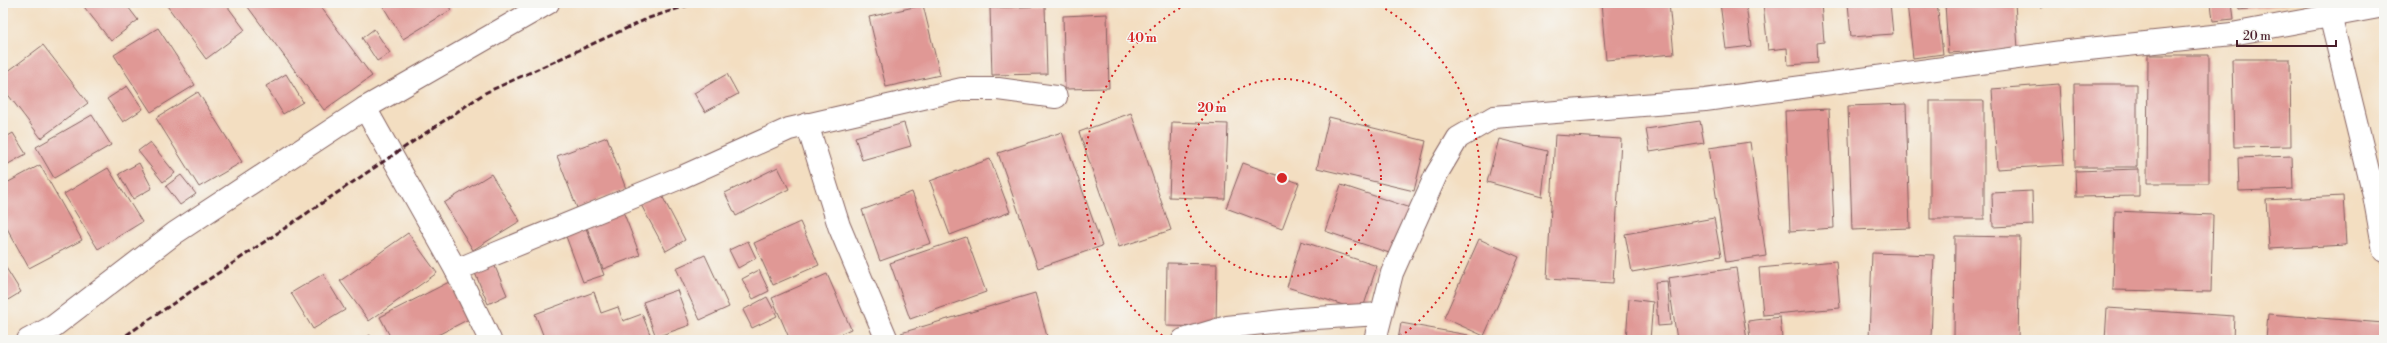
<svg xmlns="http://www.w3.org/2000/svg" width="2387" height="343" font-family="'Libre Bodoni',serif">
<rect width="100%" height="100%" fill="#f6f6f2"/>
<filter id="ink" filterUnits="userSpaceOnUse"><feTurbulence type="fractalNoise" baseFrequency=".025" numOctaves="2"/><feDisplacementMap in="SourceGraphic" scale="8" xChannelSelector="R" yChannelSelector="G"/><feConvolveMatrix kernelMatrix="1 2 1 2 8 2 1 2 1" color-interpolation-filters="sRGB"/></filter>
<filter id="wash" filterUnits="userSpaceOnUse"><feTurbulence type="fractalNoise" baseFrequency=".012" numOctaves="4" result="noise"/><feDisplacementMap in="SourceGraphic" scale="16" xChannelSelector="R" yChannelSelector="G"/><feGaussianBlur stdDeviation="0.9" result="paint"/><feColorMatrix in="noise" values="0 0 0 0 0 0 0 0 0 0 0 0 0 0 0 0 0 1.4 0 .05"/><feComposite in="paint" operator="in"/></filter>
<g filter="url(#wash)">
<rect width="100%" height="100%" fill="#f3dec1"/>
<g id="blocks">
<g fill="#e09895">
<polygon points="81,3 125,3 138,20 111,41"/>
<polygon points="165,3 225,3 245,30 206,59"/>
<polygon points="245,3 318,3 372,76 324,110"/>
<polygon points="381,3 447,3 451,10 403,39"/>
<polygon points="1601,3 1669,3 1674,54 1606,60"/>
<polygon points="1720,3 1746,3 1751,46 1726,49"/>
<polygon points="1763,3 1821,3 1824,42 1817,43 1818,63 1788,65 1787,48 1768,50"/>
<polygon points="1848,3 1890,3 1893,34 1851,37"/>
<polygon points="1907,3 1937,3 1943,54 1913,58"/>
<polygon points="1945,3 2015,3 2018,49 1948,53"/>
<polygon points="2039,3 2065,3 2065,4 2040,7"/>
<polygon points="2211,3 2232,3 2234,19 2213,21"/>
<polygon points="2238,3 2289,3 2289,4 2239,10"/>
<polygon points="923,5 940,75 886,87 869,17"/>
<polygon points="1045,6 1047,74 992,75 990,8"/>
<polygon points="1107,14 1109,88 1065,89 1063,16"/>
<polygon points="158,28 195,85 151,112 114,55"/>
<polygon points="374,29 390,53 377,61 362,38"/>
<polygon points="43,45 88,103 41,138 3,88 3,75"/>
<polygon points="2381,50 2384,50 2384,69 2383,69"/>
<polygon points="2148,55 2209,55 2209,183 2147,183"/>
<polygon points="2232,59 2290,59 2291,146 2234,147"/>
<polygon points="286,74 303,102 283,114 266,86"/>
<polygon points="727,74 738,94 705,112 694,93"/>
<polygon points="2059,84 2064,165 1997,169 1992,89"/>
<polygon points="2074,84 2137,84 2137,167 2075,167"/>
<polygon points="127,86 143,109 123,122 107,99"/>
<polygon points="198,92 242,162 199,187 156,118"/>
<rect x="1930" y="101" width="54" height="118"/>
<polygon points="1906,104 1910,228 1852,230 1848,106"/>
<polygon points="1829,109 1834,228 1790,231 1785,111"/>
<polygon points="1131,113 1171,230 1119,247 1079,132"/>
<polygon points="92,115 111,145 54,178 36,147"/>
<polygon points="1329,117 1426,141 1414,191 1317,168"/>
<polygon points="1700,121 1704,143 1650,152 1646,129"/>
<polygon points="1172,122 1228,124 1225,199 1169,197"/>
<polygon points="904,123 911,146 862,160 855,137"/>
<polygon points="1062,132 1102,246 1038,268 998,153"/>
<polygon points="13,133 26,154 3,167 3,139"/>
<polygon points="1555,135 1621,139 1613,283 1547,279"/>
<polygon points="607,137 626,189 577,208 557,156"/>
<polygon points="1499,139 1547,151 1542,197 1487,182"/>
<polygon points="150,142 175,173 163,182 138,151"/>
<polygon points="1750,142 1766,256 1726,262 1709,148"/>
<polygon points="2292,156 2293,189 2239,191 2238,158"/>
<polygon points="990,159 1010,212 950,235 930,181"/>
<polygon points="139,163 152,188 133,199 119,174"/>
<polygon points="1243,163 1299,183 1282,229 1226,208"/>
<polygon points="40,165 82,240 29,268 3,221 3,185"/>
<polygon points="778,167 789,189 736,216 725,193"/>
<polygon points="108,168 142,222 98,249 64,194"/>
<polygon points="2139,169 2139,196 2076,197 2075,171"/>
<polygon points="491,174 520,221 473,250 444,203"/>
<polygon points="181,175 196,194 180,205 166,186"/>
<polygon points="1341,185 1411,208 1395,255 1325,231"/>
<polygon points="2032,191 2033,225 1993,227 1992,193"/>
<polygon points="660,192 685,240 666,251 640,203"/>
<polygon points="912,192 931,243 880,261 862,210"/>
<polygon points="2343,196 2346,245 2269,249 2266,200"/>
<polygon points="621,206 640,255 603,269 584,220"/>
<polygon points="2115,211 2213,215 2211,292 2113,290"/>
<polygon points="1714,218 1721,256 1632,272 1625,234"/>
<polygon points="800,222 819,265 773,285 754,243"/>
<polygon points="584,223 604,275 583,282 564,231"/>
<polygon points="408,233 437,273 369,321 340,281"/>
<polygon points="1955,236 2020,237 2018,340 1954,340"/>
<polygon points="966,237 986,292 910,319 890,263"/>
<polygon points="1479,239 1519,257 1484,336 1444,318"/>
<polygon points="748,241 756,258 738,268 729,250"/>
<polygon points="1301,241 1377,266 1362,311 1287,287"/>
<polygon points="1872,253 1934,255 1931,340 1869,340"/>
<polygon points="705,255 729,307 700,320 676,268"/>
<polygon points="1836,261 1840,308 1763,315 1759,268"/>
<polygon points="3,263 21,292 3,303"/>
<polygon points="1167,263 1217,264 1216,327 1166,326"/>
<polygon points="494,264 507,295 488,304 475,273"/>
<polygon points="1736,268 1747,340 1677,340 1668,278"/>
<polygon points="759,270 769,291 753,299 742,279"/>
<polygon points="323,274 345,310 313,329 291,293"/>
<polygon points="827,274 851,329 826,340 790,340 772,298"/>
<polygon points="1667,281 1671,325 1658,326 1655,282"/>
<polygon points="449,282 469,319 428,340 392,340 380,317"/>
<polygon points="677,290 690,325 656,337 643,302"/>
<polygon points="594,292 601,313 618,307 623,321 642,314 652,339 545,340 535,314"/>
<polygon points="1035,293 1048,340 903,340 901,333"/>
<polygon points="767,297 777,316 752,328 743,310"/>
<polygon points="1629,299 1653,302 1650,340 1626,340"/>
<polygon points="2107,308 2234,316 2233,340 2105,340"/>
<polygon points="2268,314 2384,323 2384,340 2266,340"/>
<polygon points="1780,317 1782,338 1750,340 1748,321"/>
<polygon points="1401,323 1468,335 1467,340 1398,340"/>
<polygon points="370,335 373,340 362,340"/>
</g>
</g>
</g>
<g filter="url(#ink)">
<use href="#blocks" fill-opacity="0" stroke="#856260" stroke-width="1"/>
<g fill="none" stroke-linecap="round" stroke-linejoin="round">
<defs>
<g id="minor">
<polyline points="2330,15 2374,195 2384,251"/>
<polyline points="365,108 456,270"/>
<polyline points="807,124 839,226 887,340"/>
<polyline points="28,340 54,326 175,233 365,108 548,3"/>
<polyline points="490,340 456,270 485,258 682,177 789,129 962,89 998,89 1056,97"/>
<polyline points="1183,340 1227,327 1300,319 1380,314"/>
<polyline points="1375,340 1392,273 1436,175 1458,138 1494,117 1705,100 2069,51 2232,34 2384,6"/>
</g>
</defs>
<use href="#minor" stroke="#856260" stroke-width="24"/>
<use href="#minor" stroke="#fff" stroke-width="22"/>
<polyline stroke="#4a1f2b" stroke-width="3" stroke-dasharray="6 3" stroke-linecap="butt" points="119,340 485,93 649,18 695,3"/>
</g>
</g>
<g fill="none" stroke="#d62828" stroke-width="2" stroke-dasharray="2 4">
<circle cx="1282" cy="178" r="99"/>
<path d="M1167 339A198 198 0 0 1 1189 3M1375 3A198 198 0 0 1 1397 339"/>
</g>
<circle cx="1282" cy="178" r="6" fill="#d62828" stroke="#f6f6f2" stroke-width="2"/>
<g font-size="12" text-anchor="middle" font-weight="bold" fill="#d62828" stroke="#f6f6f2" stroke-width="3" stroke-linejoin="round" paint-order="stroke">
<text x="1142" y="42">40 m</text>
<text x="1212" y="112">20 m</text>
</g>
<rect width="2387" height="343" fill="none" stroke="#f6f6f2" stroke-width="16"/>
<path d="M2237 40v6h99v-6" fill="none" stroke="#4a1f2b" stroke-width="2"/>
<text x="2243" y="40" font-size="12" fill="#4a1f2b" stroke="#f6f6f2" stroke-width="3" paint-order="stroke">20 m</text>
</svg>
